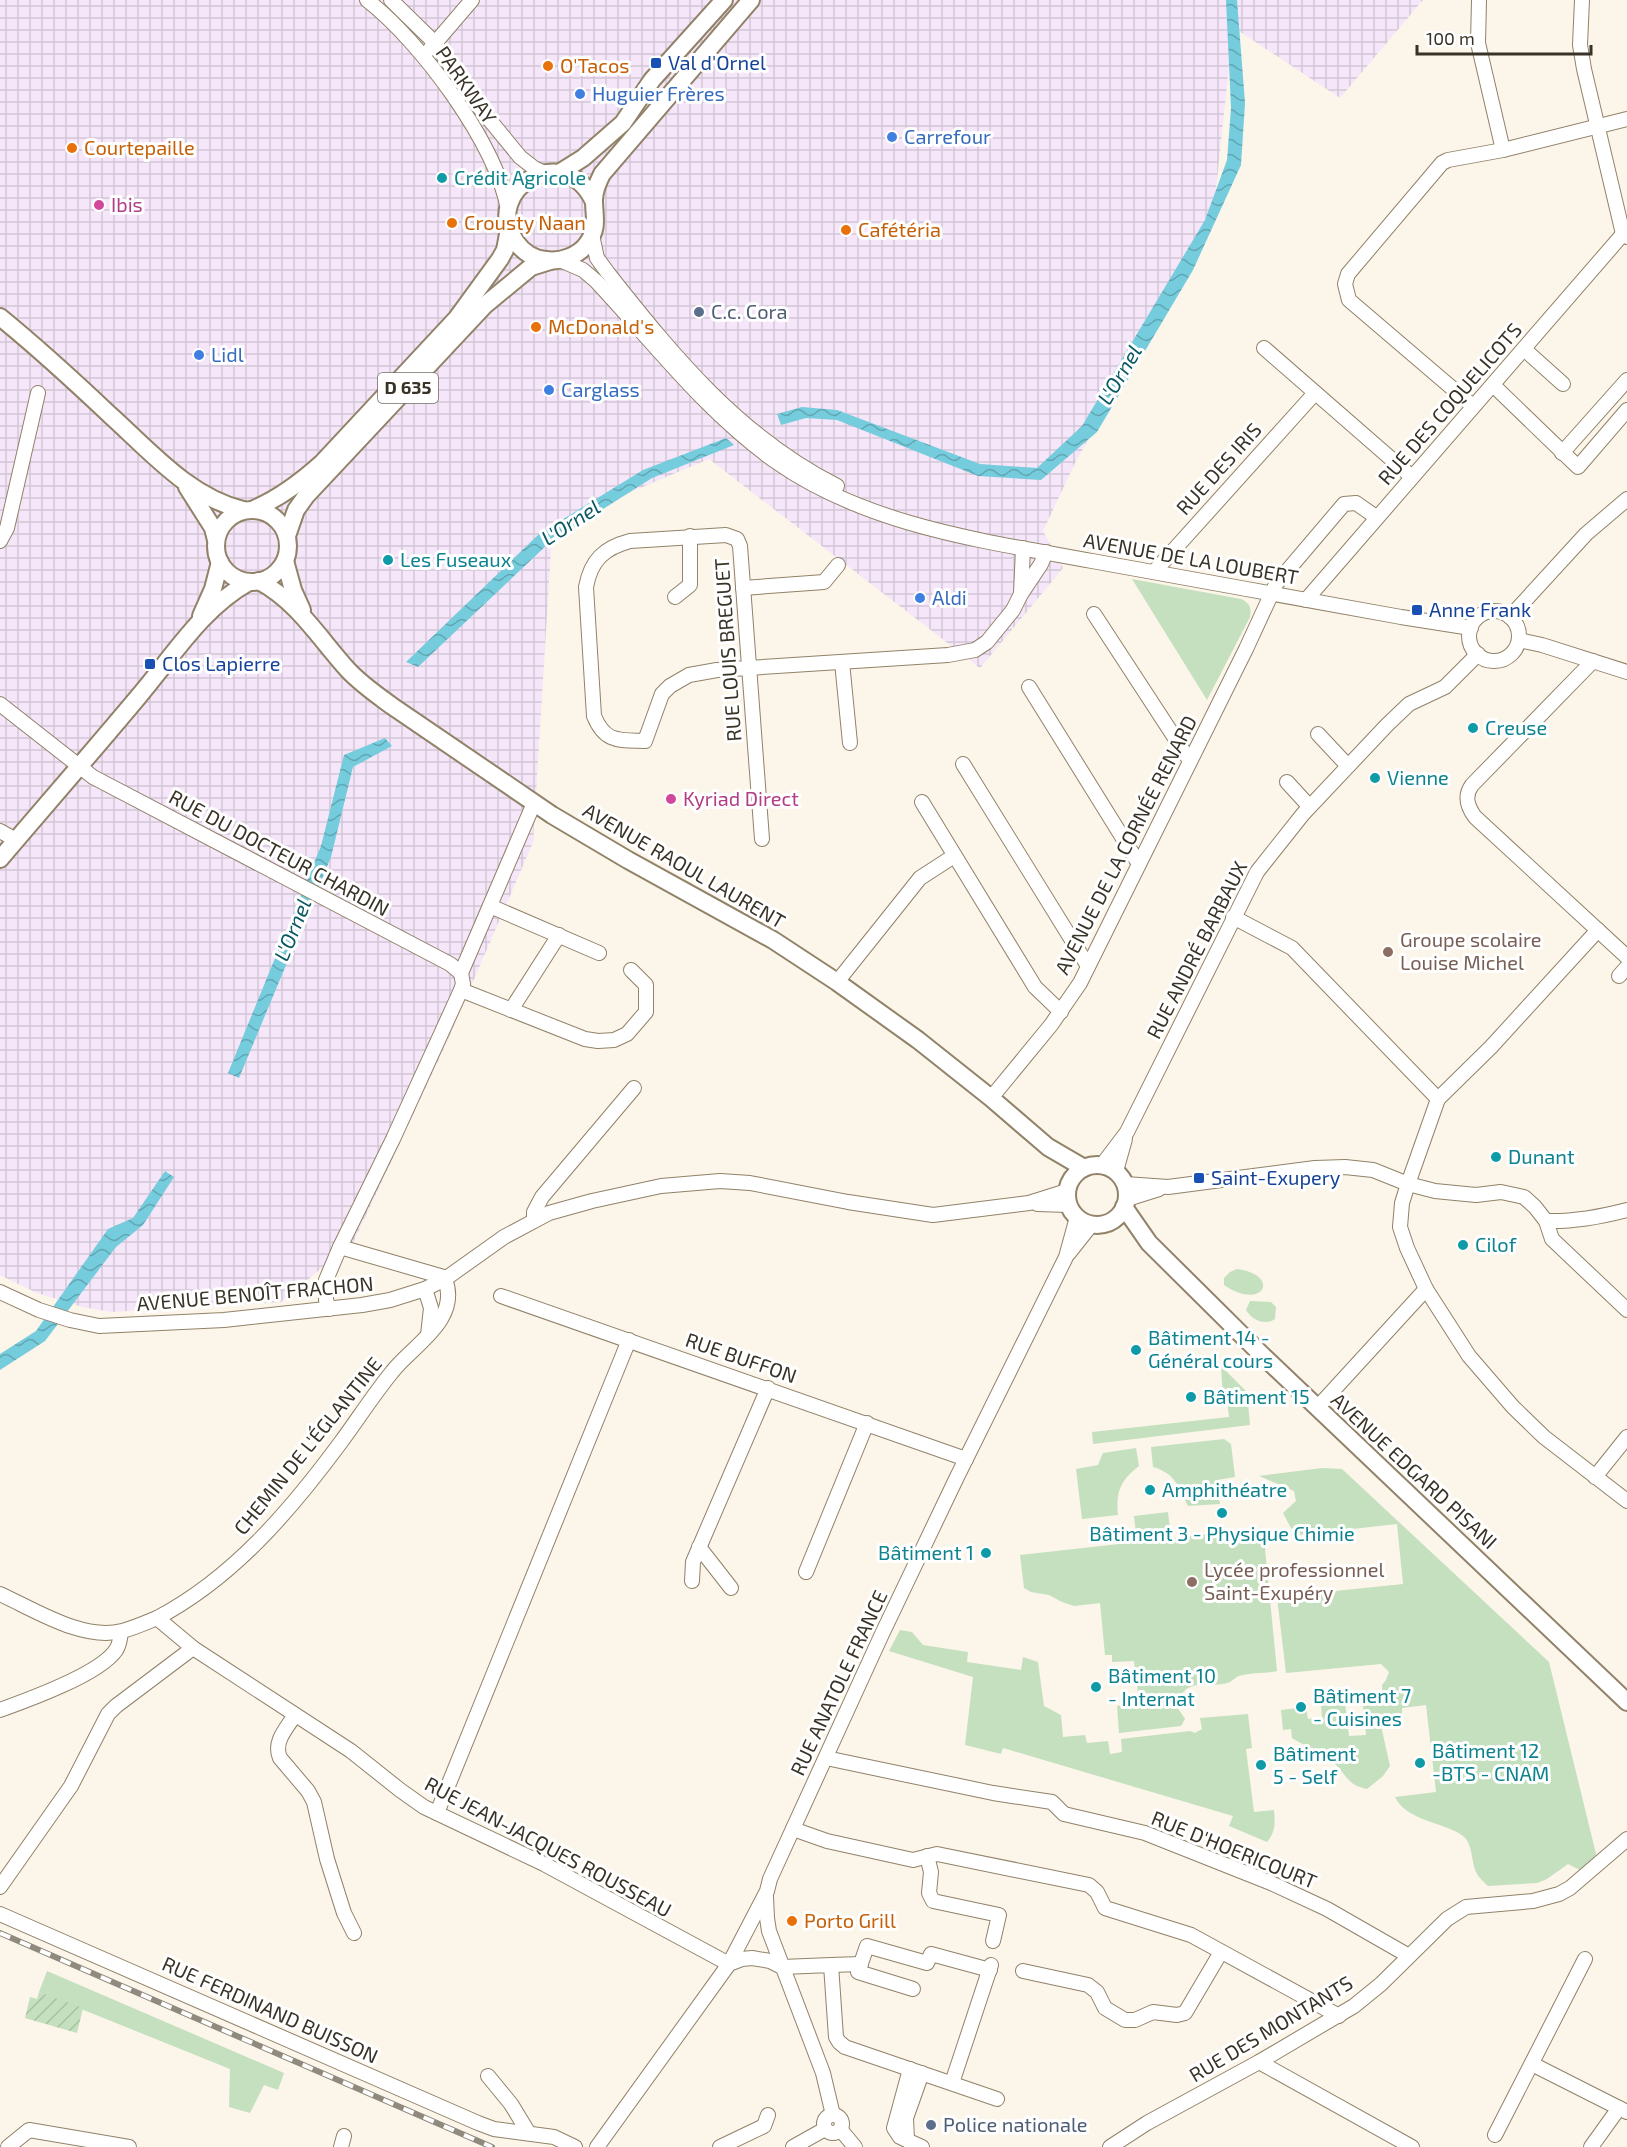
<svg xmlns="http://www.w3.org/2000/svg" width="1627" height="2147" font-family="'Exo 2',sans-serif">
<defs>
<pattern id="industrial-grid" width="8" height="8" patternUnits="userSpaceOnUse" patternTransform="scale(1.5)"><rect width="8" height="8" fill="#f5e6fa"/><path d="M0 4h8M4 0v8" fill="none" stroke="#d3c6d6"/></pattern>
<pattern id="garden-furrows" width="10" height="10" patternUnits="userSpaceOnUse" patternTransform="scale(1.5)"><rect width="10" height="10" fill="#c4e0be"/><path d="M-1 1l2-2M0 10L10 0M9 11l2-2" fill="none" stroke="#a9c1a3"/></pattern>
<pattern id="water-waves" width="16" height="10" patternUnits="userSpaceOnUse" patternTransform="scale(1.5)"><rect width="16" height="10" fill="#75ccdd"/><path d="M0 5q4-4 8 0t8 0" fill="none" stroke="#61a6b3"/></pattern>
</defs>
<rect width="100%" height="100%" fill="#fcf5ea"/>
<polygon fill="url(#industrial-grid)" points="0,0 1423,0 1340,98 1233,27 1213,218 1075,463 1043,531 1063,568 980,668 709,459 626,494 552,534 533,842 447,1042 354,1241 281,1302 111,1312 83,1307 37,1293 0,1275"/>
<g fill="#c4e0be">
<path d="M1132,579L1241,599C1249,603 1252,607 1250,617L1207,700Z"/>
<path d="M1237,1269C1282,1275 1263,1312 1224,1285V1278L1230,1272Z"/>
<path d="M1250,1301L1271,1302L1276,1307L1275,1319C1265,1326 1252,1320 1246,1310Z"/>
<polygon points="1221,1366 1247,1392 1250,1425 1093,1444 1092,1432 1229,1417 1227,1400 1223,1400"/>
<path d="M1224,1439L1231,1444L1235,1477L1217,1480L1220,1504L1188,1506C1178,1486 1176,1474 1153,1467L1151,1447Z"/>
<path d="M1136,1448L1139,1466C1120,1481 1116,1491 1118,1515L1082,1519L1076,1469L1098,1465L1103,1453Z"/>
<path d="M1322,1468L1342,1469L1549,1662L1597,1858L1582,1871L1568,1864L1547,1879L1537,1883L1488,1886C1484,1882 1478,1877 1476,1872C1471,1861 1473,1844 1463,1836C1447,1823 1406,1821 1395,1797L1436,1792L1426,1705L1402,1708V1715L1389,1716L1381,1726L1390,1766L1383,1776L1367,1789C1347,1785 1348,1776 1334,1763C1323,1753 1305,1746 1292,1738L1291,1729L1283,1730L1281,1710L1306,1707L1308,1719L1322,1717L1321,1706L1345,1703L1349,1736L1366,1735L1363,1706L1383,1703L1382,1685L1386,1680L1389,1672L1381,1664L1286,1673L1277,1597L1403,1584L1397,1524L1299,1535L1291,1528L1283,1513L1296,1501L1294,1491L1259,1476Z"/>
<polygon points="1168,1512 1170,1529 1136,1533 1134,1516"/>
<path d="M1263,1528L1277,1671C1265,1674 1251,1672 1239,1676C1235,1677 1232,1682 1227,1683C1206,1689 1184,1675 1177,1707L1185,1719L1181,1726L1119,1733L1117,1706L1139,1702L1134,1661L1112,1662V1655H1105L1100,1603L1074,1606L1062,1602L1049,1595L1031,1592L1024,1588L1020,1555Z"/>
<path d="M900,1630L912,1632L923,1645L968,1652L967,1662L1021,1670L1023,1657L1038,1662L1044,1706L1061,1715L1063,1737L1085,1735L1087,1743L1108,1741L1110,1754L1122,1752L1121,1739L1190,1731L1195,1733L1202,1729L1200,1718L1248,1714L1252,1748L1246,1749L1254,1812L1274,1810C1275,1822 1276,1832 1267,1842L1229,1826L1233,1816L1003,1748L1001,1754L965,1745L973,1677L889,1651Z"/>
<polygon points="47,1971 284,2073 278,2090 264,2085 250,2113 229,2107 230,2069 39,1992"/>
</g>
<polygon fill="url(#garden-furrows)" points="39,1992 83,2008 77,2033 25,2018 30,1997 37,1999"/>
<g fill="url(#water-waves)">
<polygon points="1226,0 1237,0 1245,103 1241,165 1193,270 1097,432 1041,480 978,476 837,420 806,418 781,425 777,414 802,407 837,410 980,464 1037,468 1082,426 1205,220 1227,160 1231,108"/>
<polygon points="726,438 734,445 652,478 548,544 418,667 406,662 539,534 643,470"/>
<polygon points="385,738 392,746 353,767 331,857 239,1078 228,1073 321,846 344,755"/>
<polygon points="165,1171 174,1177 143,1225 116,1247 45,1341 0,1370 0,1354 36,1331 108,1229 133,1218"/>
</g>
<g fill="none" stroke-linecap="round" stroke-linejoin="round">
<defs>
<g id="minor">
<path d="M367,0C421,42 495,142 508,209"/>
<polyline points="391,0 435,43 475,102 520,157 534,168 545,173"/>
<polyline points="1479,0 1478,43 1503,150 1627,119"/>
<polyline points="1582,0 1580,45 1584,69 1623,234 1627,237"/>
<polyline points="430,49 472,0"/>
<path d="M592,235L597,258L608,273C675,358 739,436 837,486"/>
<path d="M560,260L583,270L596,281C654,343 705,411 775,461C867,526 984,541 1092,561C1195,580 1298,598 1401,617L1471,628"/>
<polyline points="1264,348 1412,477"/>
<polyline points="1524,349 1563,384"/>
<polyline points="1493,385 1578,467 1627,410"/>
<polyline points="1473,406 1349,300 1345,284 1348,274 1442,163 1448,160 1503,150"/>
<polyline points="1562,453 1627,380"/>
<polyline points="0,541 7,528 38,393"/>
<polyline points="1154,572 1315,393"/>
<polyline points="743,588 824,582 838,565"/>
<polyline points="1021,594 1023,548"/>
<polyline points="675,597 690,585 690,536"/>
<polyline points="1306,600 1623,234"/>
<circle cx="1494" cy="636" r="25"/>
<polyline points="1094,614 1190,761"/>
<polyline points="1510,617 1586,534 1627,499"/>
<polyline points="1519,640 1542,645 1627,672"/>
<path d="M1593,661L1472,785C1464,796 1467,806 1475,817L1627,957"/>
<polyline points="842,662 850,743"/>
<polyline points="1029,687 1139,864"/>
<polyline points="0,704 93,777 450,964 461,973"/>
<polyline points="1318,734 1347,765"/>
<polyline points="963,764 1088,966"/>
<polyline points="1287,782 1309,806"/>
<polyline points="922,802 1035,987 1061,1012"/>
<polyline points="0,831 16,840"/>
<path d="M762,839L740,546L737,539L726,535L630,541C604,548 591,560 586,587L594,716C605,743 619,740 645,741L662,694L670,686L689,675L717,670L948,655L975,650L987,642L1013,610L1021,594L1041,564L1046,552"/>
<polyline points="490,906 599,953"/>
<polyline points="1233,917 1292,948 1438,1099"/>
<polyline points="1598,930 1491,1047 1438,1099 1408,1184 1402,1203 1400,1227 1407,1248 1426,1289 1469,1356 1513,1407 1544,1437 1627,1501"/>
<polyline points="461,973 534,803"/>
<polyline points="1619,976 1627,967"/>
<polyline points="837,982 920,878 954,856"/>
<polyline points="461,990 585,1039 598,1041 614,1040 627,1034 646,1012 646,985 631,970"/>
<polyline points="511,1010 559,935"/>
<polyline points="991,1098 1051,1025 1080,983 1246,649 1276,584 1344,504 1356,503 1376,517"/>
<polyline points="1102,1165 1127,1132 1257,872 1303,814 1387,725 1409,704 1445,687 1478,654"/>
<polyline points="1116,1171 1125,1139"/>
<path d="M1125,1184L1168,1187L1315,1168L1345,1167L1373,1170L1408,1184L1435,1191L1476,1195L1501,1192L1524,1197L1535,1207L1546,1221C1574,1222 1600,1217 1627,1210"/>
<polyline points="1127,1199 1159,1189"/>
<polyline points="1037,1204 1069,1205"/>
<polyline points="534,1220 534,1212 542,1197 634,1088"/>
<polyline points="1546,1221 1552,1239 1627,1310"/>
<polyline points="340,1247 447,1278"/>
<polyline points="1069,1253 1092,1224"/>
<polyline points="425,1289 431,1308 428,1335"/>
<polyline points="0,1292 39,1310 70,1320 99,1326 224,1320 362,1305 390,1300 425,1289 445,1279 504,1237 549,1213 592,1201 661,1186 720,1181 750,1183 848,1202 933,1215 1029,1203 1067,1191"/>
<polyline points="501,1296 966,1459"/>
<polyline points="329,1309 326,1300 326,1280 340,1247 393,1139 461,990 463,984 461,973"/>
<polyline points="1317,1408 1426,1289"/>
<polyline points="1595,1477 1627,1437"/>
<polyline points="699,1547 731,1588"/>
<polyline points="806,1572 867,1423"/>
<polyline points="692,1581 693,1562 768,1388"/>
<path d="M0,1594C35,1610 83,1641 122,1631C134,1628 145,1623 157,1618L193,1648L351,1751L400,1790L424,1807L544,1864L729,1964L767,1891L770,1879L882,1634L957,1477L1066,1257L1077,1217"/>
<path d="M157,1618C233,1578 290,1511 341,1442C358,1419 374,1394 392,1372C413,1345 461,1320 445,1279"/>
<path d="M0,1710C28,1700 100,1674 116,1650C120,1644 120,1638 121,1632"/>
<path d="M295,1715C286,1729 273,1742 280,1758L308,1791L314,1802L327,1859L344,1913L354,1933"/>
<polyline points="826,1758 993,1793 1052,1802 1064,1814 1145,1833 1271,1883 1327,1909 1409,1956"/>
<polyline points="437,1813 629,1340"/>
<polyline points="793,1829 827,1841 913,1860 937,1854 1089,1885 1097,1892 1105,1908 1191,1935 1339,2016"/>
<polyline points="927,1856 931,1872 929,1893 933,1901 999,1915 993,1941"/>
<polyline points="0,1887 71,1786 108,1714 116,1706 193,1648"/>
<polyline points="766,1897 767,1918 769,1931 823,2073 833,2115"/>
<polyline points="0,1914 478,2123 494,2129 554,2137 575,2147"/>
<polyline points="831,1965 861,1964"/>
<polyline points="1023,1971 1088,1985 1097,1992 1105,2008 1125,2020 1135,2020 1153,2012 1177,2015 1185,2013 1221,1952"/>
<polyline points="913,1989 858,1972 867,1946 927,1963 931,1954 990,1970"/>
<polyline points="1259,2062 1412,2147"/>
<polyline points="1532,2064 1627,2112"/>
<polyline points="910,2069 894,2128 900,2137 922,2147"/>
<polyline points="488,2076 511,2104 528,2132"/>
<polyline points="952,2083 991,1965"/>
<circle cx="833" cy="2124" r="9"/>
<polyline points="840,2129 855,2147"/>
<polyline points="1495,2135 1585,1959"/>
<polyline points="907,2140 906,2118 922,2073"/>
<polyline points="8,2147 29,2130 129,2147"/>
<polyline points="341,2147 344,2136"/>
<polyline points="597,2147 729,1964 742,1959 752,1958 770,1961 782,1967 831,1965 836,2037 839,2042 845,2047 997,2099"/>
<polyline points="720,2147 764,2126 768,2115"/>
<polyline points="793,2147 825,2129"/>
<polyline points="1110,2147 1147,2123 1259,2062 1354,2006 1381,1984 1447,1919 1466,1907 1533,1901 1559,1894 1570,1888 1627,1839"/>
<polyline points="1591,2147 1619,2108"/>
</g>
<g id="major">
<polyline points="559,173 583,158 623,123 652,80 724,0"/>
<path d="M594,202C566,139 480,189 516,242C523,252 534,259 546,260C561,262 578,256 587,244C599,227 594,218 594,200C594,191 598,182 602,174L751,0"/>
<path d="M0,317C38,348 74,381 110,415C150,451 189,497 243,510"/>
<polyline points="187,487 213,528 216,540"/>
<path d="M254,509C280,498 301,482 322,463L457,318L500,259L505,250L509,229"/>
<circle cx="252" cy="546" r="36"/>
<polyline points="287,536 296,510 306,496 485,305 531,267 550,261"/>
<polyline points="285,561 293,590 302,610"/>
<path d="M259,581C298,602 319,638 348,670C361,684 377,695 392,706L552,815L628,860L773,940L837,982L918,1040L991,1098L1048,1147L1084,1168"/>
<polyline points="201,616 213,589 220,562"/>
<path d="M0,859C46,805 93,751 139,696C173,656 202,608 249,582"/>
<circle cx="1097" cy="1195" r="30"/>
<polyline points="1124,1207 1149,1243 1261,1354 1627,1702"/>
</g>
</defs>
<use href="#minor" stroke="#918268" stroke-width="16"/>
<use href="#major" stroke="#918268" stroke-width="20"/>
<use href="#minor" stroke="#fff" stroke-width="14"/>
<use href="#major" stroke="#fff" stroke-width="16"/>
<defs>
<polyline id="rail" points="0,1933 492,2147"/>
</defs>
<use href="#rail" stroke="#90897e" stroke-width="6"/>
<use href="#rail" stroke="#fff" stroke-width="4" stroke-dasharray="11" stroke-linecap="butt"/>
</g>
<g fill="#1a4fb4" stroke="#fff" stroke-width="2">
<rect x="650" y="57" width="12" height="12" rx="3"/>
<rect x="1411" y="604" width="12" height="12" rx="3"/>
<rect x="144" y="658" width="12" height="12" rx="3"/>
<rect x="1193" y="1172" width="12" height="12" rx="3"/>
</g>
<g fill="#e8710a" stroke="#fff" stroke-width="2">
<circle cx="548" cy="66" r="6"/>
<circle cx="72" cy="148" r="6"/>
<circle cx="452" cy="223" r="6"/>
<circle cx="846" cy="230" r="6"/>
<circle cx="536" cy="327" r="6"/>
<circle cx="792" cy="1921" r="6"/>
</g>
<g fill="#3f7fe0" stroke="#fff" stroke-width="2">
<circle cx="580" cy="94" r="6"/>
<circle cx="892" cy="137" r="6"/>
<circle cx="199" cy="355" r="6"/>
<circle cx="549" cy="390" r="6"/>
<circle cx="920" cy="598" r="6"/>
</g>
<g fill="#0f9aa8" stroke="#fff" stroke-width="2">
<circle cx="442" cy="178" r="6"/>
<circle cx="388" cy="560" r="6"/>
<circle cx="1473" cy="728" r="6"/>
<circle cx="1375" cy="778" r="6"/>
<circle cx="1496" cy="1157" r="6"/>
<circle cx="1463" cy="1245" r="6"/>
<circle cx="1136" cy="1350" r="6"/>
<circle cx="1191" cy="1397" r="6"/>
<circle cx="1150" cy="1490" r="6"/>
<circle cx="1222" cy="1513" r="6"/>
<circle cx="986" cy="1553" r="6"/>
<circle cx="1096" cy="1687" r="6"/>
<circle cx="1301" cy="1707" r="6"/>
<circle cx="1420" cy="1763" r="6"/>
<circle cx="1261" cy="1765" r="6"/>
</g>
<g fill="#d1479c" stroke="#fff" stroke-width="2">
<circle cx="99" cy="205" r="6"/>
<circle cx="671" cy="799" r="6"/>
</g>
<g fill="#5c6f8a" stroke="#fff" stroke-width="2">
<circle cx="699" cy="312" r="6"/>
<circle cx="931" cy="2125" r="6"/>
</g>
<g fill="#8d6e63" stroke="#fff" stroke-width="2">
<circle cx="1388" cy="952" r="6"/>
<circle cx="1192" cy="1582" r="6"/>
</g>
<g text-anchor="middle" stroke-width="6" stroke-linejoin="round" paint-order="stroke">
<rect fill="#fff" stroke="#747068" stroke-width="1.5" x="378" y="373" width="60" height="30" rx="4.5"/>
<g font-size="18" font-weight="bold" fill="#393227">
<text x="408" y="394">D 635</text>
</g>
<g font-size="20" fill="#164399" stroke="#fff" text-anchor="start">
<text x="668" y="70">Val d'Ornel</text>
<text x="1429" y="617">Anne Frank</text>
<text x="162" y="671">Clos Lapierre</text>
<text x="1211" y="1185">Saint-Exupery</text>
</g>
<g font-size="20" fill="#c56008" stroke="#fff" text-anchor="start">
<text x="560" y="73">O'Tacos</text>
<text x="84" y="155">Courtepaille</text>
<text x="464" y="230">Crousty Naan</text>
<text x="858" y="237">Cafétéria</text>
<text x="548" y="334">McDonald's</text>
<text x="804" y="1928">Porto Grill</text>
</g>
<g font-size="20" fill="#393227" stroke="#fff">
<text transform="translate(466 85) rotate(55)" y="7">PARKWAY</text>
<text transform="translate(1450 404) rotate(-49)" y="7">RUE DES COQUELICOTS</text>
<text transform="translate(1219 469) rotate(-48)" y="7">RUE DES IRIS</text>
<text transform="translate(1191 559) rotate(10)" y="7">AVENUE DE LA LOUBERT</text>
<text transform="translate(728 650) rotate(-94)" y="7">RUE LOUIS BREGUET</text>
<text transform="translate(1126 845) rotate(-63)" y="7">AVENUE DE LA CORNÉE RENARD</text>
<text transform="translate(279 853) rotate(28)" y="7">RUE DU DOCTEUR CHARDIN</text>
<text transform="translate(684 866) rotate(30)" y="7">AVENUE RAOUL LAURENT</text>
<text transform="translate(1197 950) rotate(-63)" y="7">RUE ANDRÉ BARBAUX</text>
<text transform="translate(255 1294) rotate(-5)" y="7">AVENUE BENOÎT FRACHON</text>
<text transform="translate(741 1358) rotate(19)" y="7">RUE BUFFON</text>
<text transform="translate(308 1446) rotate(-51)" y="7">CHEMIN DE L'ÉGLANTINE</text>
<text transform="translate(1414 1471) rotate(43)" y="7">AVENUE EDGARD PISANI</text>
<text transform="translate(839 1683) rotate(-65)" y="7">RUE ANATOLE FRANCE</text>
<text transform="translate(548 1847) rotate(28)" y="7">RUE JEAN-JACQUES ROUSSEAU</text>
<text transform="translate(1234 1850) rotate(22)" y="7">RUE D'HOERICOURT</text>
<text transform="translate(270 2010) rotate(24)" y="7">RUE FERDINAND BUISSON</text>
<text transform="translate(1271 2029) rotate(-31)" y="7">RUE DES MONTANTS</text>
</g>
<g font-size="20" fill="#366cbe" stroke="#fff" text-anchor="start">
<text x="592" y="101">Huguier Frères</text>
<text x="904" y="144">Carrefour</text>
<text x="211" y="362">Lidl</text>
<text x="561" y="397">Carglass</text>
<text x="932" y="605">Aldi</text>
</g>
<g font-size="20" fill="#0d838f" stroke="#fff" text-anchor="start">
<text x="454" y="185">Crédit Agricole</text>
<text x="400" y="567">Les Fuseaux</text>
<text x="1485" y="735">Creuse</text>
<text x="1387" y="785">Vienne</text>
<text x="1508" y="1164">Dunant</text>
<text x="1475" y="1252">Cilof</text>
<text x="1148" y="1345">Bâtiment 14 -<tspan x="1148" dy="23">Général cours</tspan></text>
<text x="1203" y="1404">Bâtiment 15</text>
<text x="1162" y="1497">Amphithéatre</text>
<text x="1222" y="1541" text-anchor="middle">Bâtiment 3 - Physique Chimie</text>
<text x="974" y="1560" text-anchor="end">Bâtiment 1</text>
<text x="1108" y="1683">Bâtiment 10<tspan x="1108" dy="23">- Internat</tspan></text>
<text x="1313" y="1703">Bâtiment 7<tspan x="1313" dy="23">- Cuisines</tspan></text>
<text x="1432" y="1758">Bâtiment 12<tspan x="1432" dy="23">-BTS - CNAM</tspan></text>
<text x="1273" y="1761">Bâtiment<tspan x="1273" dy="23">5 - Self</tspan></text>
</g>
<g font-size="20" fill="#b23c85" stroke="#fff" text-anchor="start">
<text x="111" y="212">Ibis</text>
<text x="683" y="806">Kyriad Direct</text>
</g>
<g font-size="20" fill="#4e5e75" stroke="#fff" text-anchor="start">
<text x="711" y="319">C.c. Cora</text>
<text x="943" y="2132">Police nationale</text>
</g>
<g font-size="20" fill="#785e54" stroke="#fff" text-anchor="start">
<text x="1400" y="947">Groupe scolaire<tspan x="1400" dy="23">Louise Michel</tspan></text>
<text x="1204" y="1577">Lycée professionnel<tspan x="1204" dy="23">Saint-Exupéry</tspan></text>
</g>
<g font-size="21" font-style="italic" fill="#095864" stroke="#fff">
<text transform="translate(1120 375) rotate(-59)" y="7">L'Ornel</text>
<text transform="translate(571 523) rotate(-33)" y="7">L'Ornel</text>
<text transform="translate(293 930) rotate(-68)" y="7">L'Ornel</text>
</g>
</g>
<path d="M1417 45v9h174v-9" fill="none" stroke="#393227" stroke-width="3"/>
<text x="1426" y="45" font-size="18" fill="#393227" stroke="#ffffff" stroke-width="4.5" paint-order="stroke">100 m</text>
</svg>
